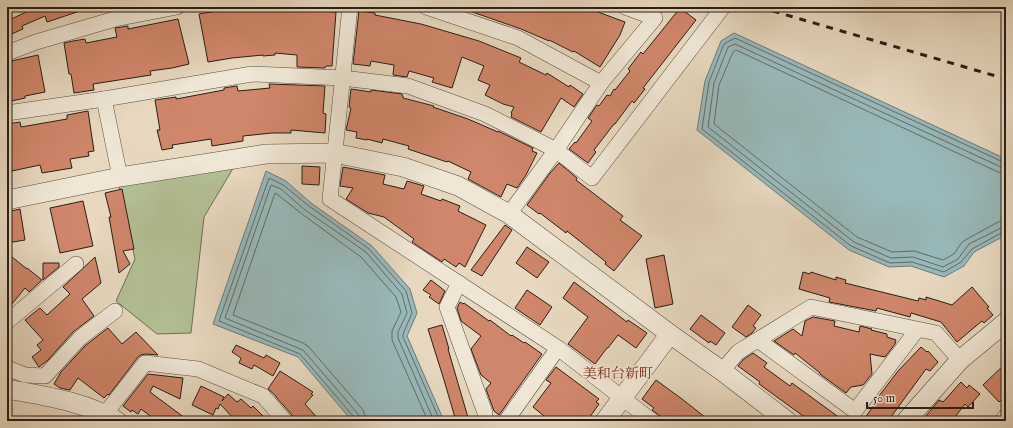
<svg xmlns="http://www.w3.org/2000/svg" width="1013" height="428" font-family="'IM FELL English','Noto Serif JP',serif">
<rect width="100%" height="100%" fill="#e7d8bf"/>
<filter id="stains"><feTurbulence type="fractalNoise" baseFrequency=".005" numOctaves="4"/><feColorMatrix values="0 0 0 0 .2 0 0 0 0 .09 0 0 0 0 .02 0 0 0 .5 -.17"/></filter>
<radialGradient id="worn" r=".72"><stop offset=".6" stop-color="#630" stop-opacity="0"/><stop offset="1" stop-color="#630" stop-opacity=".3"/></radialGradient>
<polygon fill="#b3bf94" stroke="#6e6e56" points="241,155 204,217 191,333 157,334 116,301 135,259 117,176"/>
<g fill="#98b8b9" stroke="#6c7a78">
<polygon points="734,33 1006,159 1006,235 974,252 964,266 944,277 911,266 889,267 849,250 697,130 705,81 721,41"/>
<polygon points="266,171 286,181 311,203 372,246 410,289 417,313 407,336 444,421 352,421 298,357 213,324"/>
</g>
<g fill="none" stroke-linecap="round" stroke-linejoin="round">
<g stroke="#606b68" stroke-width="1">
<polyline points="1006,163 1003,162 735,38 724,44 709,82 702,129 851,246 890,263 912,262 944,272 961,262 972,249 1003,232 1006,232"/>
<polyline points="1006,168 1001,167 735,44 728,47 714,83 708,127 854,242 891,258 913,257 943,267 958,259 969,244 1001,228 1006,227"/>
<polyline points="1006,174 998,172 736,50 733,52 719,85 714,124 857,237 892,252 914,251 943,260 954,254 962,242 967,239 998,222 1006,221"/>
<polyline points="355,421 354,417 300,354 219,321 269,178 283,185 309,206 369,249 406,291 412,313 403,334 403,337 440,421"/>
<polyline points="360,421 360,417 358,414 303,350 225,318 271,185 281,189 305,210 366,252 402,294 407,313 398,332 398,338 434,421"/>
<polyline points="366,421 365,416 363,410 308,346 303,343 233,315 275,193 277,194 302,214 361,257 396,297 401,312 392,331 392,340 428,421"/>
</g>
</g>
<g fill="#cf866a" stroke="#291e17">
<polygon points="37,7 86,7 86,9 47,22 45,16 22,26 23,29 7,36 7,21"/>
<polygon points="462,7 516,7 526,11 527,7 591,7 599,10 598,12 625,22 620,35 600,67 574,51 573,52 549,40 549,41 521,29 461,8"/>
<polygon points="680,8 696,20 643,88 645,89 634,103 632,101 615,124 614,124 594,150 596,152 588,163 569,149 575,142 576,143 592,121 588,118 597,105 599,106 607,95 610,96 614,89 615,90 630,71 628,69 641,52 643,54"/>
<polygon points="246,9 246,10 282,9 336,12 332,66 326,66 325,68 297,67 297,55 275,53 275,55 263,56 263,55 232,58 208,62 199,14 217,11"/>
<polygon points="359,11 375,13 375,15 421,24 479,41 521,58 519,62 521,63 546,75 547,73 569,87 570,85 583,94 574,107 561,98 541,132 511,117 512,114 511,113 514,107 503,104 485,95 490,85 478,80 484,66 462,57 452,88 432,82 434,78 409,71 407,77 393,75 394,65 371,61 370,66 353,64"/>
<polygon points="178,19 189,64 172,68 150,71 151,75 93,84 94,90 74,93 71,74 69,74 64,43 73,41 85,39 86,43 117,37 115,28 128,26 128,29"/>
<polygon points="38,55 45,92 25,96 25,98 7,102 7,62"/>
<polygon points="269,84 325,86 323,113 326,114 325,133 291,130 291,133 272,133 243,136 243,141 212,146 211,139 172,145 173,148 162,150 157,130 160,130 155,100 176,97 176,99 224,90 224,88 237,86 238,91 270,88"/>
<polygon points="351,89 371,92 371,90 402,94 402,95 403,96 403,98 434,106 433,107 468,119 498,132 498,131 500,132 533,148 532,151 537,153 526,175 517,188 507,184 501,197 468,179 471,172 448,161 447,162 408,149 409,146 383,139 382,143 367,139 367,140 356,138 357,132 346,130 351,108 349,107"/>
<polygon points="88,111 94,151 88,152 89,156 70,159 72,168 42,173 40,165 12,171 7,144 7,124 20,122 21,127 67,119 67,115"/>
<polygon points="559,163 577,178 576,180 623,216 620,220 642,236 614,271 605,264 606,262 567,231 566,233 540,213 539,214 527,205 550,173"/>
<polygon points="302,166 320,167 319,185 302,184"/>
<polygon points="343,167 385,175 383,184 404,189 407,181 424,186 421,194 441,201 442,199 460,206 458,211 486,225 465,267 459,263 456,267 444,259 442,262 412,242 414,239 384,217 368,213 346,199 353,188 340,186"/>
<polygon points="122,189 134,249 123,251 130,264 119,273 109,217 111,217 105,193"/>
<polygon points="83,201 93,246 60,253 50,208"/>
<polygon points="20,209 25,240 7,243 7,212"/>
<polygon points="505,225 512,230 482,276 471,270"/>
<polygon points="527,247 549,262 537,278 516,263"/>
<polygon points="7,253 27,269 27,268 42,280 29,292 25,288 7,310"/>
<polygon points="664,255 673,304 655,308 646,259"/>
<polygon points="95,257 101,283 82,299 94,316 73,332 48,360 39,367 32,357 41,350 37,345 43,340 25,320 40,308 47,315 70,294 63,287"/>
<polygon points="43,263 59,263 59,267 43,280"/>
<polygon points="803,272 810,274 811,272 836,280 836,277 846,280 845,283 918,301 919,298 926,300 926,297 952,305 972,287 989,307 987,308 993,315 984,323 982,321 957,342 941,322 911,313 910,317 877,308 876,311 829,302 830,298 799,289"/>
<polygon points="431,280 445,291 439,304 429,297 431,295 423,290"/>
<polygon points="574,282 627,322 628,320 647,333 636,348 618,335 608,348 607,348 595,364 568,344 588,317 563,298"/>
<polygon points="527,290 552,307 540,325 515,308"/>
<polygon points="460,302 463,304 464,303 489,321 490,320 511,336 512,335 524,343 525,342 542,354 499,415 494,411 486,389 491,383 481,375 471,349 481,336 461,321 457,308"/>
<polygon points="748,305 761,315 753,326 756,328 752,333 746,337 732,327"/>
<polygon points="701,315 725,333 716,345 710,341 709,343 690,329"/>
<polygon points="813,317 835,321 834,326 859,332 860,326 872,329 871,330 887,334 887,337 896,340 895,344 885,357 870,354 872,374 863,385 851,387 846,393 820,374 820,373 795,353 794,355 774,341 793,329 802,336 805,321"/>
<polygon points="442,325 449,349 448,349 469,421 456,421 444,380 428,329"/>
<polygon points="108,328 122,344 136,332 158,355 146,354 141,355 138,357 109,395 108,394 104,398 78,378 70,390 60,388 54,384 61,372 86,345"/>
<polygon points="236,345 264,358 266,355 280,363 273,376 254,365 252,369 239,363 241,358 232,352"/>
<polygon points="921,347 927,352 928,351 938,362 930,371 926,369 888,421 863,421 874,405 873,404 898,371"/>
<polygon points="753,353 767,363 764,367 790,386 792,383 844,421 810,421 759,384 760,382 738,366 744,359"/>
<polygon points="1006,363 1006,396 999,402 983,385"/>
<polygon points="556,367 599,399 596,402 599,404 587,421 550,421 533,407 551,383 546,380"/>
<polygon points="280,371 313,392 311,394 313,395 305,404 320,421 294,421 292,415 276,397 276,396 268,389"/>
<polygon points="148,374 183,378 180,399 153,386 150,392 189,421 157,421 141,409 138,414 132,410 131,412 123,406"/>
<polygon points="656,380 682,399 710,421 667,421 652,410 654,408 642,399"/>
<polygon points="961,382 967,388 969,385 980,394 968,407 965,404 952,421 933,421 926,416 939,400 943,402"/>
<polygon points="201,386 224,397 222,401 228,394 237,402 241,399 251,408 253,406 268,421 236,421 220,404 218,409 216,408 213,415 192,405"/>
</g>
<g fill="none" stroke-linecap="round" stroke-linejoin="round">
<defs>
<g id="minor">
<polyline points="350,7 330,199 558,348 652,421"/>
<polyline points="426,7 518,38 601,83"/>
<polyline points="7,53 36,42 115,19 177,7"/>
<polyline points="104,99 120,177"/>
<polyline points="7,113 104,99 252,74 343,78 408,86 485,114 556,150 592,178 723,7"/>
<polyline points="509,214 556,150 601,83 655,18 625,7"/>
<polyline points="459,283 447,307 485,413"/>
<polyline points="7,322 76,264"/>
<polyline points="758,340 855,411 917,330"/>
<polyline points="7,368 25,375 45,376 80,338 115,311"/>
<polyline points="722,371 738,352 811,307 936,333 960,360"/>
<polyline points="105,414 145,363 198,369 263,396 285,421"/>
<polyline points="506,421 558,348"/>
<polyline points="1002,421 1006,416"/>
</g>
<g id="tertiary">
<polyline points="7,200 120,177 266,154 334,153 403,167 458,186 509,214 670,334 722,371 787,421"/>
<path d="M7,389C44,396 84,401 117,421"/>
<polyline points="605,421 670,334"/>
<polyline points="906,421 960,360 1006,322"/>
</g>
</defs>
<use href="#minor" stroke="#584c41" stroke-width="16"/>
<use href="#tertiary" stroke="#584c41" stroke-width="20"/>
<use href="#minor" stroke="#efe6d5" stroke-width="15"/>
<use href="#tertiary" stroke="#efe6d5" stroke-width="19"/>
<polyline stroke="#291e17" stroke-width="3" stroke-dasharray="7 7" stroke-linecap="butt" points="759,7 1006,79"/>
</g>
<g text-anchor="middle" stroke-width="3" stroke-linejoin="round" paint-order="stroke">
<g font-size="14" fill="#7a1f14" stroke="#efe6d5">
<text x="618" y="378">美和台新町</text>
</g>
</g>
<rect width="1013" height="428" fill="none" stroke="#e7d8bf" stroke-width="24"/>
<rect x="8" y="8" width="997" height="412" fill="none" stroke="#291e17" stroke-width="2"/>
<rect x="12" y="12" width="989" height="404" fill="none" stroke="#291e17"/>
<path d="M867 402v6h106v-6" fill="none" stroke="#291e17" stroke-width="2"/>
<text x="873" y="402" font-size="12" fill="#291e17" stroke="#efe6d5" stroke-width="3" paint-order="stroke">50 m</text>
<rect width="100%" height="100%" filter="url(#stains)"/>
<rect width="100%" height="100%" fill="url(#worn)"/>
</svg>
